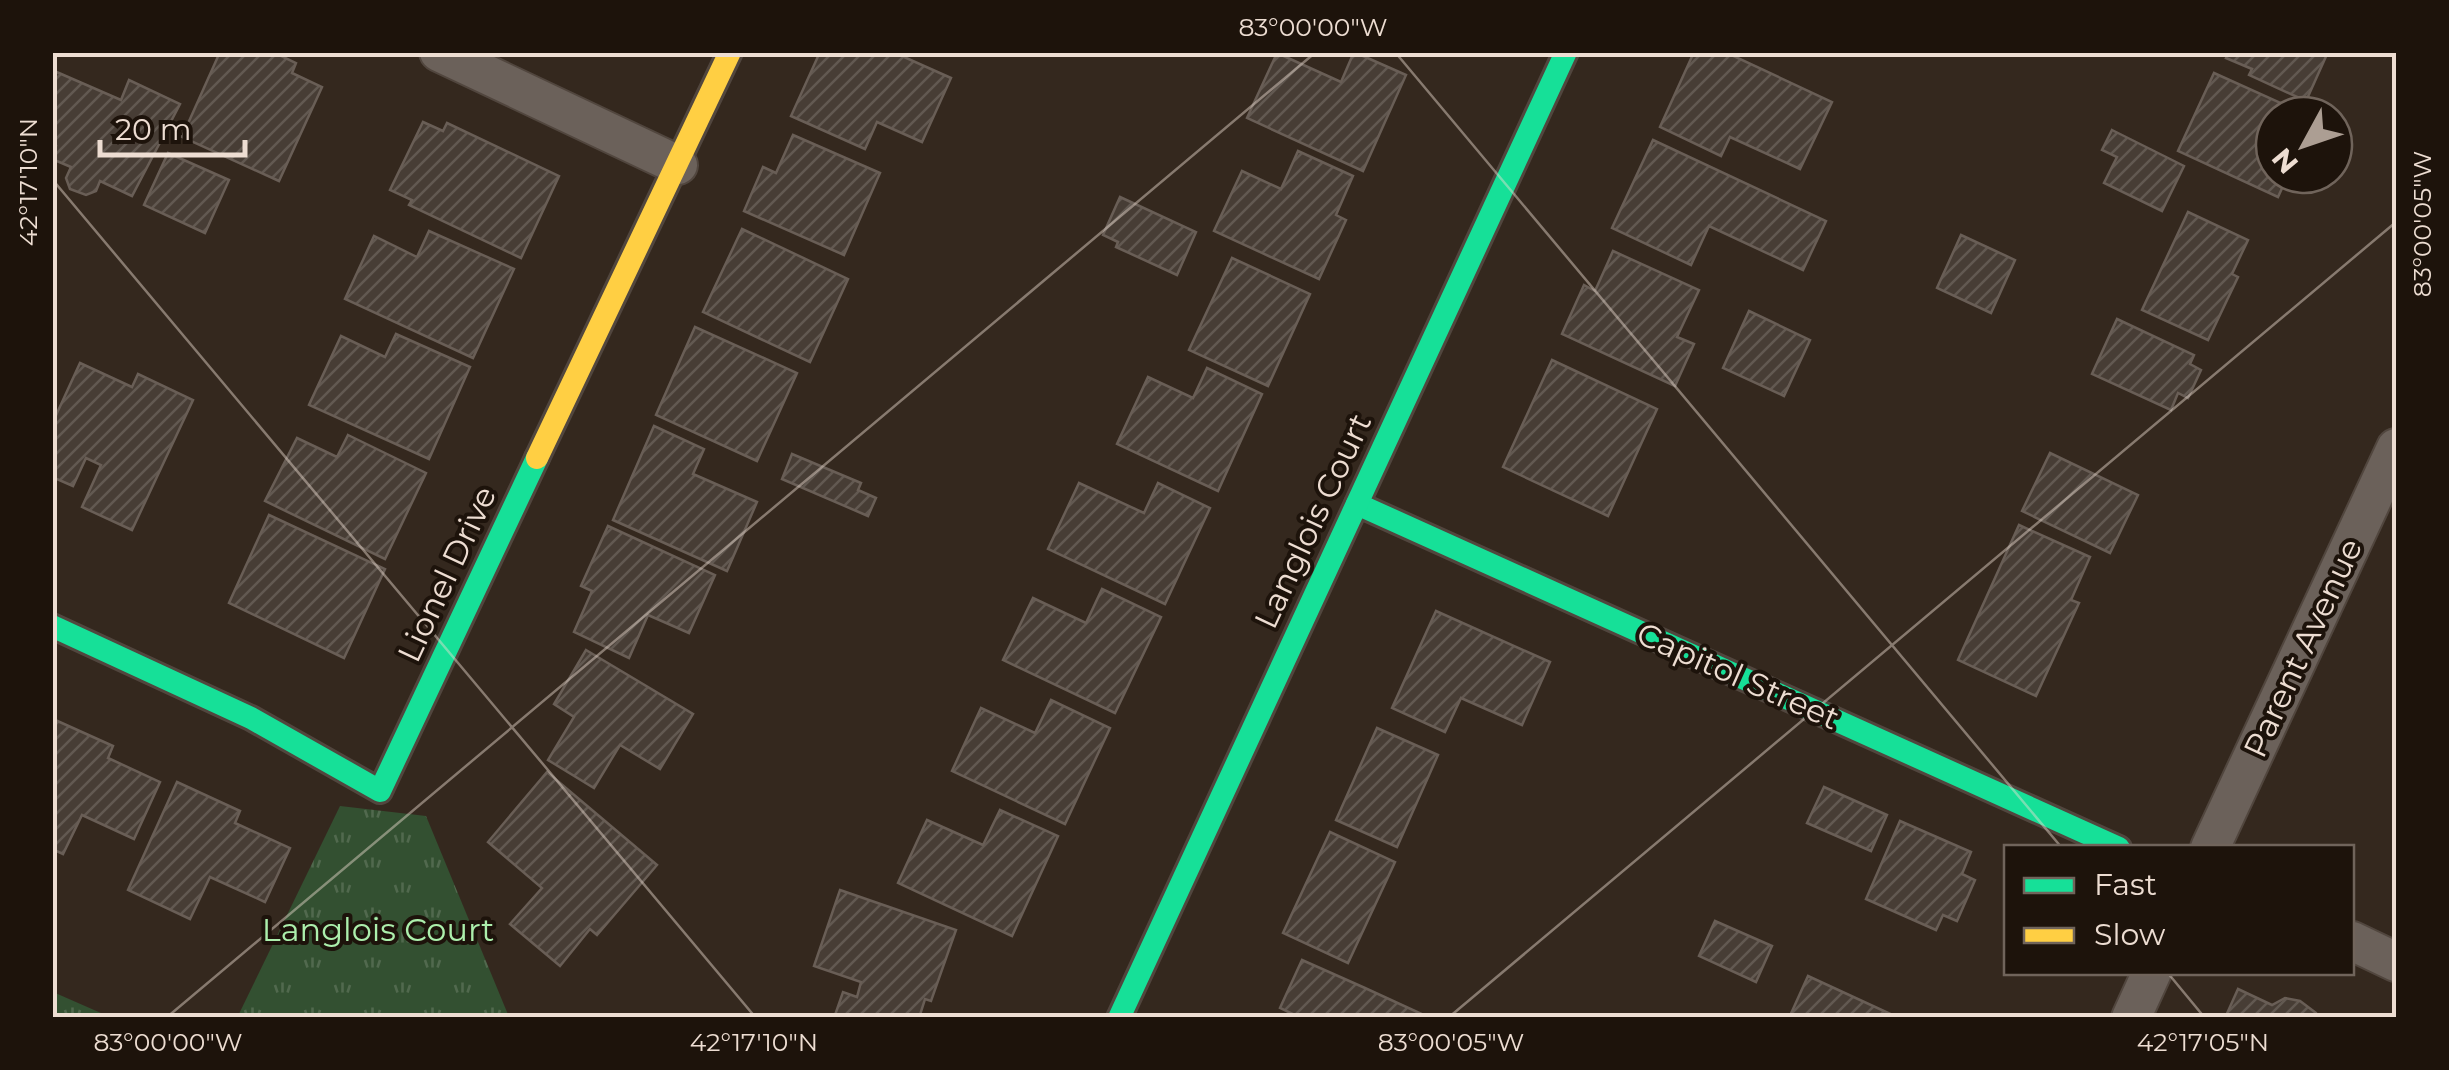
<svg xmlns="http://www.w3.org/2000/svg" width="2449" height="1070" font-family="Montserrat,sans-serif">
<defs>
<pattern id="grass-tufts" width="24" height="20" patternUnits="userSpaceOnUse" patternTransform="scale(2.5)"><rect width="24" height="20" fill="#335031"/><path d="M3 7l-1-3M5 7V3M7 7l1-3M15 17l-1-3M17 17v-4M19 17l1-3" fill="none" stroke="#51694e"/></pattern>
<pattern id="building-hatch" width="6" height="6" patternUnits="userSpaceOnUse" patternTransform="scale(2.5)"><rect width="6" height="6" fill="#473d35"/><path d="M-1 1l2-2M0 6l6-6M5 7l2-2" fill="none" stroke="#625951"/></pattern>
</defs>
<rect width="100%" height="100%" fill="#34281e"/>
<g fill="url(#grass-tufts)">
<polygon points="340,806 426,816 509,1017 237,1018"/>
<polygon points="53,992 110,1017 53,1017"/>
</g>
<g fill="url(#building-hatch)" stroke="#695e56" stroke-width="2.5">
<polygon points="220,52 273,52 296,63 292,73 322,87 279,181 182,137"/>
<polygon points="820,52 893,52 951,78 922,142 877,122 865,149 791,116"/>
<polygon points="1354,52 1406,75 1363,171 1247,118 1277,53 1341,82"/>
<polygon points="1694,52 1725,52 1832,102 1800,169 1730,137 1721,156 1660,127"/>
<polygon points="2229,52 2328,52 2306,101 2249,75 2252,69 2226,58"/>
<polygon points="52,70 121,100 129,80 180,104 132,196 100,181 96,191 86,195 70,189 66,178 71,167 52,159 56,146 52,144"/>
<polygon points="2214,73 2307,115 2274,115 2274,175 2288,175 2278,197 2178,151"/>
<polygon points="423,122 443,131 447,123 559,176 521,258 409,205 412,200 390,190"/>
<polygon points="2112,130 2184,166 2162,211 2104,183 2117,157 2102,150"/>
<polygon points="793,135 880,173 844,255 744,211 763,167 776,173"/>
<polygon points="1653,140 1826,221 1803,270 1709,226 1691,265 1612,228"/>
<polygon points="1298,151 1353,176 1336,215 1346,220 1319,279 1214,231 1242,171 1281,189"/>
<polygon points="168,153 229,180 205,233 144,205"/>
<polygon points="1120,197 1196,232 1177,275 1116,247 1118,242 1103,235"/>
<polygon points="2188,212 2248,240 2232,274 2238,277 2208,340 2142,310"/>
<polygon points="742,229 848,279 810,362 703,312"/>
<polygon points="429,231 514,269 473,358 345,299 374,236 417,257"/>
<polygon points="1961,235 2015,260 1991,313 1937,288"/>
<polygon points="1613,251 1699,290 1677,337 1694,344 1675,386 1562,334 1584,285 1595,291"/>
<polygon points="1232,258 1310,294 1268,386 1189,350"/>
<polygon points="1749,311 1810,340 1784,396 1723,368"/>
<polygon points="2117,319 2194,355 2190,364 2201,370 2188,398 2178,393 2171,410 2092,374"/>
<polygon points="695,327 797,373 757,461 656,415"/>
<polygon points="396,334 470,367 429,459 309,405 341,336 385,357"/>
<polygon points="1552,360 1657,409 1608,516 1503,467"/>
<polygon points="80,363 132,387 138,374 193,400 132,530 82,507 101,465 86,458 73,486 52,477 52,424"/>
<polygon points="1207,368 1262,394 1218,491 1117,444 1148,377 1193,398"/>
<polygon points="654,426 704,449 693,474 757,502 727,571 613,520"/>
<polygon points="348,435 426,473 385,559 265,501 297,438 337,457"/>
<polygon points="2050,453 2138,495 2110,553 2022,511"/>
<polygon points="792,454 861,483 858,490 876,498 868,516 782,479"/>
<polygon points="1079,483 1144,513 1158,483 1210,508 1165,604 1048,549"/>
<polygon points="269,515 385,569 344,658 229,603"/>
<polygon points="2019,525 2090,557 2071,600 2079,603 2036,696 1958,660"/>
<polygon points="608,526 715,575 689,633 648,615 629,658 574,632 592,591 581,586"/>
<polygon points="1102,589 1161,617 1115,713 1003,660 1033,598 1086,623"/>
<polygon points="1436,611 1550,662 1522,725 1461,698 1445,732 1392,708"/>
<polygon points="586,650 693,714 660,769 620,745 594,788 548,760 574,717 554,704"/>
<polygon points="1051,700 1110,728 1065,824 952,771 981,708 1035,733"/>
<polygon points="53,719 113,746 108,758 160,782 134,839 82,815 63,854 52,849"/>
<polygon points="1377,728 1438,755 1397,847 1336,820"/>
<polygon points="547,772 657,865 597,935 590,929 560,966 510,924 542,888 488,842"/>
<polygon points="177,782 240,811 235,823 290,848 265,902 210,877 190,919 128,890"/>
<polygon points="1824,787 1887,815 1871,851 1807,823"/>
<polygon points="1000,810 1058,836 1012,936 898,883 927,820 983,845"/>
<polygon points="1900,821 1971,852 1962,874 1975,880 1957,921 1943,915 1936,930 1866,899"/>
<polygon points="1330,832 1395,862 1348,963 1283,933"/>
<polygon points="840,890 956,930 931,1001 925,999 919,1018 834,1018 843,992 857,997 861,982 814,966"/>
<polygon points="1715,921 1772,946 1756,982 1699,956"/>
<polygon points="1302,960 1365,988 1428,1017 1301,1018 1280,1008"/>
<polygon points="1808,976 1899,1018 1789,1018"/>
<polygon points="2238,989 2272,1005 2285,998 2300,1001 2316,1013 2317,1018 2225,1018"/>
</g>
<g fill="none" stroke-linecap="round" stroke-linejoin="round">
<defs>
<g id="street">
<polyline points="439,52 678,165"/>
<polyline points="2210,848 2396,448"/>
<polyline points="2352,941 2396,962"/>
<polyline points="2131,1018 2152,972"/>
</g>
<g id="fast">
<polyline points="1357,504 2119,848"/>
<polyline points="52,626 251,718 380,791 537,458"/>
<polyline points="1119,1018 1566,52"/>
</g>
<polyline id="slow" points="537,458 730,52"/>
</defs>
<use href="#street" stroke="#51463e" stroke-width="42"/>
<use href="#fast" stroke="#51463e" stroke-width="28"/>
<use href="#slow" stroke="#51463e" stroke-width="28"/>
<use href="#street" stroke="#6b615a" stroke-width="38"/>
<use href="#fast" stroke="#16e098" stroke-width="22"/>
<use href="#slow" stroke="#ffcf43" stroke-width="22"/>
</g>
<path fill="none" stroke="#edddd2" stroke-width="2.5" stroke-opacity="0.45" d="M1395,52L2062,848M52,179L756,1018M2167,972L2205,1018M166,1018L1316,52M1448,1018L2396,222"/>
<g text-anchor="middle" stroke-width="8" stroke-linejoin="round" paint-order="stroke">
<g font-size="32" fill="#edddd2" stroke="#1d130b">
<text transform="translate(1313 521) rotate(-65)" y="11">Langlois Court</text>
<text transform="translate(447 574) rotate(-65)" y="11">Lionel Drive</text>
<text transform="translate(2303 648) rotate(-65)" y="11">Parent Avenue</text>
<text transform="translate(1738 676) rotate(24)" y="11">Capitol Street</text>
</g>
<g font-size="32" fill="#acefac" stroke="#1d130b">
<text x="378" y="941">Langlois Court</text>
</g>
</g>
<rect width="2449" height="1070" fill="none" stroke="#1d130b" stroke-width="110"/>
<rect x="2004" y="845" width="350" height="130" fill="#1d130b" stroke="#70645b" stroke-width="2.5"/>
<rect x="2024" y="878" width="50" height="15" fill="#16e098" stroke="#70645b" stroke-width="2.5"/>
<text x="2094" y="895" font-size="30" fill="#edddd2">Fast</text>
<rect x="2024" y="928" width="50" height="15" fill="#ffcf43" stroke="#70645b" stroke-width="2.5"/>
<text x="2094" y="945" font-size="30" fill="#edddd2">Slow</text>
<g transform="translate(2304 145) rotate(230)"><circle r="48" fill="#1d130b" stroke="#70645b" stroke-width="2.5"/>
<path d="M0-8L18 38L0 25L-18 38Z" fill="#ac9e93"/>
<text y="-15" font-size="28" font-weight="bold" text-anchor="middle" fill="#edddd2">N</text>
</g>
<path d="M100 140v15h145v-15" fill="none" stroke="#edddd2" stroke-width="5"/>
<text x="115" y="140" font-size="30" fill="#edddd2" stroke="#1d130b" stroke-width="8" paint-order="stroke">20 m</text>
<rect x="55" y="55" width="2339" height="960" fill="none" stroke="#edddd2" stroke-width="4"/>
<g font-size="25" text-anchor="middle" fill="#edddd2">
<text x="1313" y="36">83°00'00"W</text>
<text transform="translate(28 182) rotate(-90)" y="9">42°17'10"N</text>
<text transform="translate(2422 224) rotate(-90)" y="9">83°00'05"W</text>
<text x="168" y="1051">83°00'00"W</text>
<text x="754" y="1051">42°17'10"N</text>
<text x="1451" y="1051">83°00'05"W</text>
<text x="2203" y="1051">42°17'05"N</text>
</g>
</svg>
